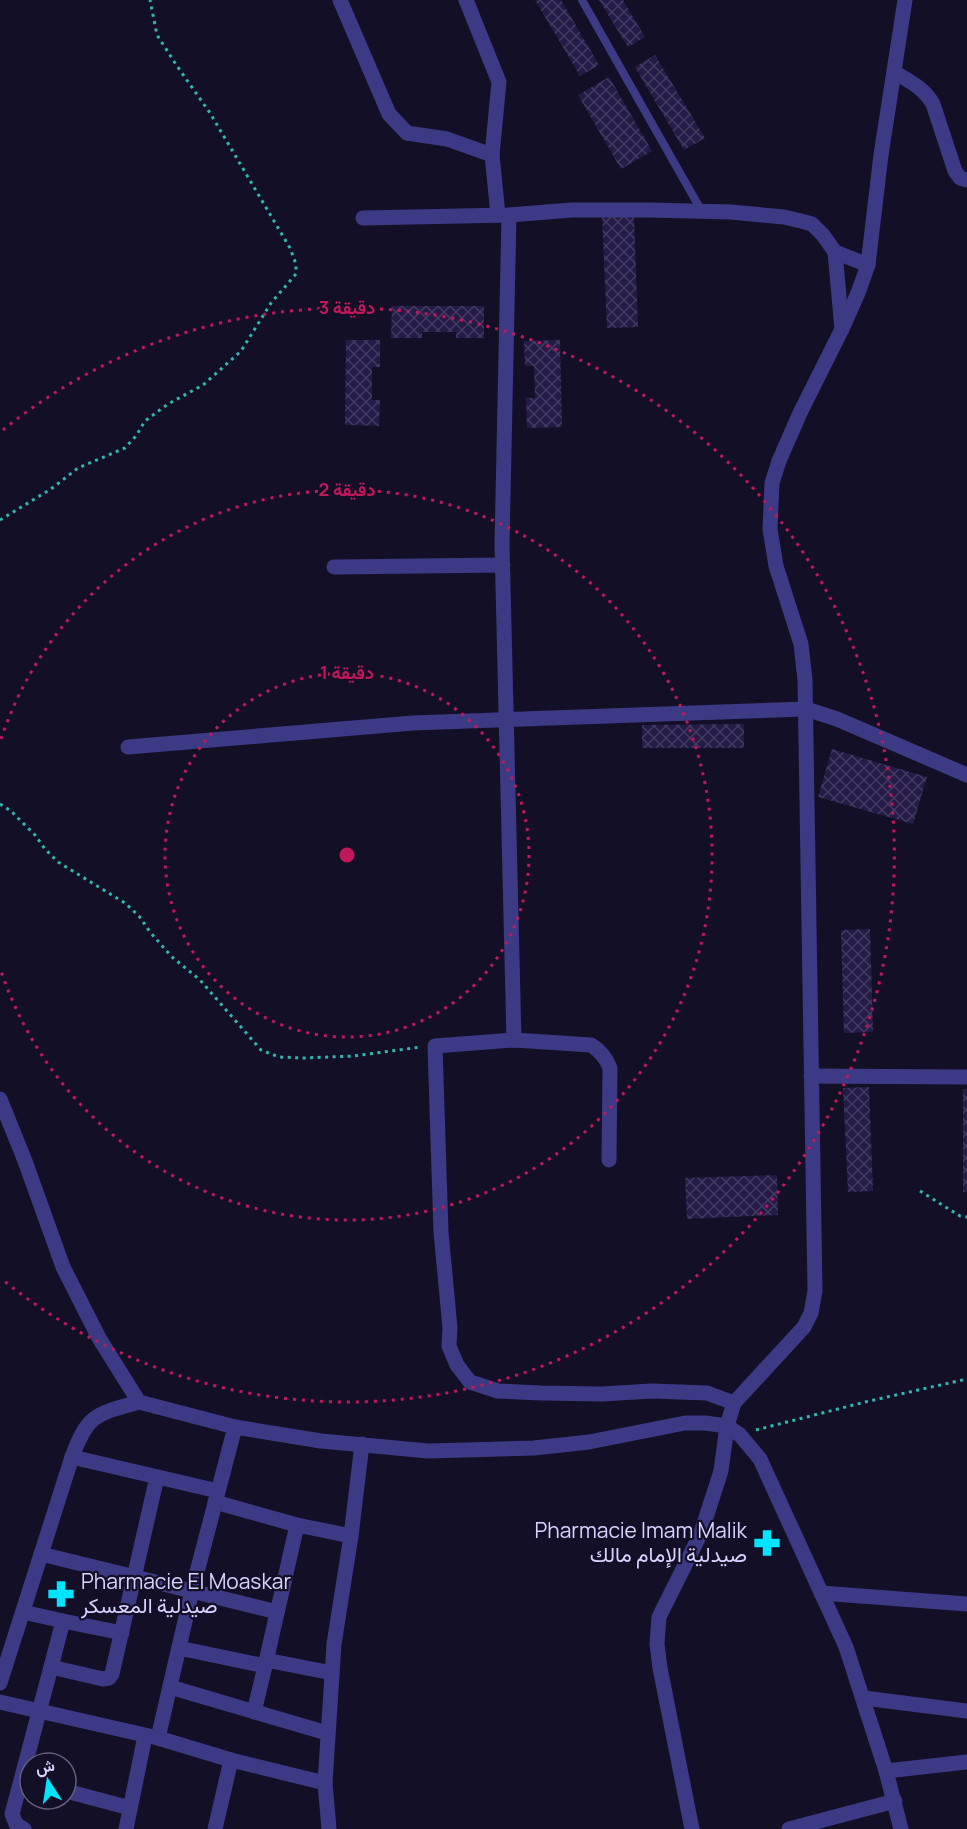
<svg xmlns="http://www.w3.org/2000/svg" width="967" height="1829" font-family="Manrope,Vazirmatn,sans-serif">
<defs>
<pattern id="building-cross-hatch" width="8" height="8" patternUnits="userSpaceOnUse" patternTransform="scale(1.5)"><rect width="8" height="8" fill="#241b47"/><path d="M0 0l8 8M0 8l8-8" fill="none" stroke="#433b63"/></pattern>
</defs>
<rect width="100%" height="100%" fill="#130f26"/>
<g fill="url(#building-cross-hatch)">
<polygon points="535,0 561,0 599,65 580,76"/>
<polygon points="599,0 623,0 645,37 628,47"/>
<polygon points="655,55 705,138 684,150 635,67"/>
<polygon points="609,77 652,151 621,169 578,95"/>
<polygon points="634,215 638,327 607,328 602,216"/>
<polygon points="392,306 484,306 484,338 456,338 456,332 422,332 422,338 391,338"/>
<polygon points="346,340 380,340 380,367 372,367 372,400 380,400 379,426 345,425"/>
<polygon points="560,340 562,427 527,428 526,398 535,398 534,366 525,366 524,341"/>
<polygon points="744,724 744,748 642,748 642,725"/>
<polygon points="832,749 927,777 913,824 818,797"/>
<polygon points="870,929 873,1032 844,1033 841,930"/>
<polygon points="869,1087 873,1191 848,1192 843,1088"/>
<rect x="963" y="1089" width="4" height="103"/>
<polygon points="777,1175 778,1215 687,1219 685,1178"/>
</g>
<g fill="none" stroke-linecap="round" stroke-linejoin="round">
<g stroke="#2fb8b0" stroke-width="3" stroke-dasharray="3 4.5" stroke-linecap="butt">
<polyline points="0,520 51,489 78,468 125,448 136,436 145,421 168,404 203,385 241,351 271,303 296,274 296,264 290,248 210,113 177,66 157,35 150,0"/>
<polyline points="0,804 11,811 35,835 45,849 58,862 125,903 139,916 150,932 172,957 200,980 261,1050 279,1057 303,1058 354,1056 421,1047"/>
<polyline points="920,1191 960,1216 967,1217"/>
<polyline points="756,1430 865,1402 967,1379"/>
</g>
<polyline stroke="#3d3a85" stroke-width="8" points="582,0 701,210"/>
<g stroke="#3d3a85" stroke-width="15">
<polyline points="340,0 389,114 407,133 447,139 492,155"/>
<polyline points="466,0 499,82 492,155 498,215"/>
<path d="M894,72C909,81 924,88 933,104L955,171L960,178L967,180"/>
<polyline points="509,215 502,544 514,1040"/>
<polyline points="363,218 509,215 572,210 649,210 731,212 784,217 801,221 812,224 823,235 835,252 842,329"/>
<polyline points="835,252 868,265"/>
<polyline points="334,567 503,565"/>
<polyline points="128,747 413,723 806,709 837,719 967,775"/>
<polyline points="811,1076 967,1077"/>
<path d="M609,1160L610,1068C606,1058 601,1051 591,1045L514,1040L435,1046L441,1232L450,1328L449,1346L457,1365L470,1382L498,1391L541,1393L602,1394L652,1391L707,1393L734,1403L727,1426L721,1471L701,1533L659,1617L657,1644L660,1668L692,1829"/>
<polyline points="734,1403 804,1327 811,1313 815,1291 805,680 801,644 776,566 770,529 772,483 779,461 800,413 842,329 858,293 868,265 881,155 905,0"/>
<polyline points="72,1457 218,1491"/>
<polyline points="215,1502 297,1525 351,1536"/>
<polyline points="41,1554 277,1612"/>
<polyline points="23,1612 63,1621"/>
<polyline points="179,1648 265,1666 297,1525"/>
<polyline points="266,1660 332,1673"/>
<polyline points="51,1667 63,1621 122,1633"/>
<path d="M0,1683L72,1457C88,1413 97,1414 139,1402"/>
<polyline points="170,1687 327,1733"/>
<polyline points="864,1698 967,1711"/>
<polyline points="0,1702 158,1738 231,1760 325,1783"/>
<polyline points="254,1712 265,1666"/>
<polyline points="158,1738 192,1591 235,1427"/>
<polyline points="886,1771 967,1762"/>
<polyline points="66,1791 130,1808"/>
<polyline points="24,1829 16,1824 12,1814 51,1667 103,1679 109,1678 112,1674 157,1477"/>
<polyline points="126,1829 145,1736"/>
<polyline points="215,1829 231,1760"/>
<polyline points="329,1829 325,1783 334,1644 351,1536 362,1444"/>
<polyline points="789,1829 895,1801"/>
</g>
<g stroke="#3d3a85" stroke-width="15">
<polyline points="0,1099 25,1161 63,1267 99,1338 139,1402 235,1427 321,1441 428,1451 534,1448 589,1442 685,1423 705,1423 727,1426 740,1435 760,1459 846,1647 886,1771 901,1829"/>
<polyline points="821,1593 967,1604"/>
</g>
</g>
<g fill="none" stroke="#c2185b" stroke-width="3" stroke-dasharray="3 6">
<circle cx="347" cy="855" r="182"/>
<path d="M1 739A365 365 0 1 1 1 971"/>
<path d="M3 430A547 547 0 1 1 3 1280"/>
</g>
<defs>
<symbol id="pharmacy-bare" viewBox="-9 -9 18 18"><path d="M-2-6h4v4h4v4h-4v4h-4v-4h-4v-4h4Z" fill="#00e5ff" stroke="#130f26" stroke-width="2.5" paint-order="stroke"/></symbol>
</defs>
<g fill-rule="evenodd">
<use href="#pharmacy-bare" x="748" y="1524" width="38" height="38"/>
<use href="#pharmacy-bare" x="42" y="1575" width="38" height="38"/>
</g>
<g text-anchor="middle" stroke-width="4.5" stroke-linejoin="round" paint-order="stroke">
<g font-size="21" fill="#d9d4ff" stroke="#130f26" text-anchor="end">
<text x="747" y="1538">Pharmacie Imam Malik<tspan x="747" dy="24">صيدلية الإمام مالك</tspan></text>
<text x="81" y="1589" text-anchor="start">Pharmacie El Moaskar<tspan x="81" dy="24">صيدلية المعسكر</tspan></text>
</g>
</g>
<circle cx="347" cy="855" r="9" fill="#c2185b" stroke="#130f26" stroke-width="3"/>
<g font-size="18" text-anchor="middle" font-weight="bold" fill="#c2185b" stroke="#130f26" stroke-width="4.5" stroke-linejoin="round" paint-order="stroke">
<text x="347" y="314">3 دقيقة</text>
<text x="347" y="496">2 دقيقة</text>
<text x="347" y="679">1 دقيقة</text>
</g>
<g transform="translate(48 1781) rotate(348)"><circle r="28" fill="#130f26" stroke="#625e7d" stroke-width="1.5"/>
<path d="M0-4.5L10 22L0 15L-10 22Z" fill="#00e5ff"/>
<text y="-9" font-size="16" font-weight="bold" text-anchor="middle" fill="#d9d4ff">ش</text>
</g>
</svg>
